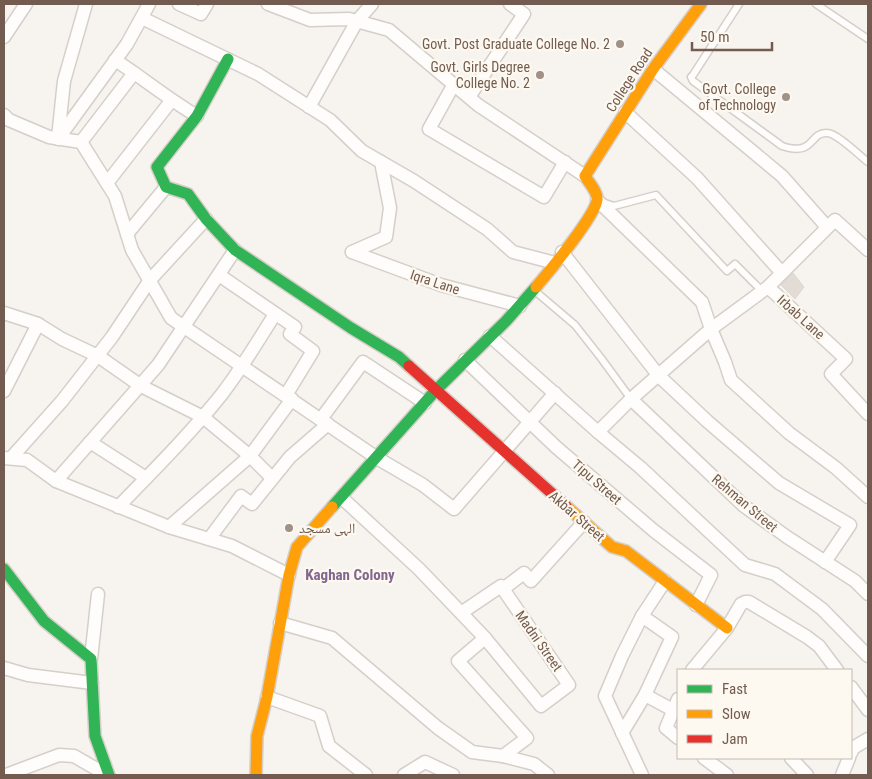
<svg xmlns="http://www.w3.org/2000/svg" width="872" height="779" font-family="'Roboto Condensed','Noto Naskh Arabic',sans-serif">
<rect width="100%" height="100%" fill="#f7f3ee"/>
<polygon fill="#e3dcd5" stroke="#dfd7d1" points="793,273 804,287 795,299 781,285"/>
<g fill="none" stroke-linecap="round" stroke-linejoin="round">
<defs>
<g id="lane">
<path d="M739,4L693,75L691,77L693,81L782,146C815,157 809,132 827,133C837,133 860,156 868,162"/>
<polyline points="816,4 868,39"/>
<polyline points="605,203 614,206 656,195 727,271 735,264 763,292"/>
<polyline points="535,291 575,325 601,358 631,399"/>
</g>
<g id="street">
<polyline points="179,4 201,14 207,4"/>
<polyline points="268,4 310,20 349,19 389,30 478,105 585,176"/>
<polyline points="142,18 258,74 330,120 362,151 414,181 487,229 513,252 555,263"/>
<polyline points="4,37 26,4"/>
<path d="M115,60C143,78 168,99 197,116"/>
<polyline points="653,69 782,176 827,227"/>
<polyline points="454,84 429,129 544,197 565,162"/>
<polyline points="469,97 524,14 510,4"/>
<polyline points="309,107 357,21 372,4"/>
<polyline points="625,112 697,178 782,273"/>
<polyline points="4,115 9,120 49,137 81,142 115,196 132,250 171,318 377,458 423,485 454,509 555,393"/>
<polyline points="58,138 64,81 86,4"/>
<polyline points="58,139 127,44 149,4"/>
<polyline points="81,142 134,73"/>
<polyline points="107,183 171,101"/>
<polyline points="597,200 702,302 711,329 768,287 846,359 831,374 868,414"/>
<polyline points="127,234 166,187"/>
<polyline points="352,252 441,285 520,306"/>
<polyline points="352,252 386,237 390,208 381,162"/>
<polyline points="562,252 659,376 707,421 779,483 850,525 825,562"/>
<polyline points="219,275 295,327 290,334 313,351 286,395"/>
<polyline points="768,287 835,220 868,250"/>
<polyline points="4,313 38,324 62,339 98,356 141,386 203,417 250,456 272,478"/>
<polyline points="490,336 598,432 631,399 711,329 725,362 731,380 789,433 836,468 868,497"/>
<polyline points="465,360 556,447 653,530 711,575 696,605"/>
<polyline points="4,391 38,324"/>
<polyline points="631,399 744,506 787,537 855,581 868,594"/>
<polyline points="321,419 363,362 425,403"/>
<polyline points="598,432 641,468 745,565 775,574 822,609 868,656"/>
<polyline points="90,442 146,478"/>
<polyline points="4,458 27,460 56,481 169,527 232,546 289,575"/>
<polyline points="11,458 62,401 112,337 150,280 206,219"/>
<polyline points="56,481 158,365 235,250"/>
<polyline points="342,498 419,569 485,638 541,706 569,685 501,586 461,613"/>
<path d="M118,507C154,470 190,434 222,394C242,368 258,341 275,314"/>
<polyline points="169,527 250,456 292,399"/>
<polyline points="209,539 241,496 252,504 290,457 328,424"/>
<polyline points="503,589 524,573 531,581 584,522"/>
<polyline points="642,616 622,656 605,696 642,775"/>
<polyline points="280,623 332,638 438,728 472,752 503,756 534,764 548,775"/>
<polyline points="485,638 458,661 527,738 503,756"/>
<polyline points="91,659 98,594"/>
<polyline points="4,668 28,675 92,683"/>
<polyline points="692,670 727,628 741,604 745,602 749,602 807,637 819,646 837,670"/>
<polyline points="851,687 868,710"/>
<polyline points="645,695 673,710"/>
<polyline points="267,697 320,716 329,746 366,775"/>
<polyline points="678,699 666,728 678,738"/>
<polyline points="622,733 645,695 672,637 642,616 665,581"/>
<polyline points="851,753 853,748 868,739"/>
<polyline points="704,758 727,775"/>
<polyline points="791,758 807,775"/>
<polyline points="6,775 59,755 74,756 107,775"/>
<polyline points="404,775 425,762 453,775"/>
<polyline points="842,775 849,758"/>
</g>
<g id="fast">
<polyline points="228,59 197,116 157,167 166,187 188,194 206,219 235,250 351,328 399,357 409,366"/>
<polyline points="332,507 436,390 506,321 536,287"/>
<polyline points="4,569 44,621 91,659 95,736 109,775"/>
</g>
<g id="slow">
<path d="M536,287C548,273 595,216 597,200C598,192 589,183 585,176L653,69L701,4"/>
<polyline points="566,506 612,547 626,551 727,628"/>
<polyline points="256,775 257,736 267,697 289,575 297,547 332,507"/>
</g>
<polyline id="jam" points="409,366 566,506"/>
</defs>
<use href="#lane" stroke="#d4cfc9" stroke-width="9"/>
<use href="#street" stroke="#d4cfc9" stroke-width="15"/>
<use href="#fast" stroke="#d5cfc8" stroke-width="14"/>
<use href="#slow" stroke="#d5cfc8" stroke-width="14"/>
<use href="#jam" stroke="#d5cfc8" stroke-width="14"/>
<use href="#lane" stroke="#fefdfc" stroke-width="6"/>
<use href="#street" stroke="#fefdfc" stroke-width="12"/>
<use href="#fast" stroke="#30b455" stroke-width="11"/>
<use href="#slow" stroke="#ff9f0a" stroke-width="11"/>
<use href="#jam" stroke="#e5322d" stroke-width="11"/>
</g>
<g fill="#a19187" stroke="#fdf8f0" stroke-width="2">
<circle cx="620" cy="44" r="5"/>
<circle cx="540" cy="75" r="5"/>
<circle cx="786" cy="97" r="5"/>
<circle cx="289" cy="528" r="5"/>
</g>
<g text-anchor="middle" stroke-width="4.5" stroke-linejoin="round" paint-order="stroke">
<g font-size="14" fill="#735c4f" stroke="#fdf8f0" text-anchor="end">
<text x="610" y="49">Govt. Post Graduate College No. 2</text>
<text x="530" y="72">Govt. Girls Degree<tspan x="530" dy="16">College No. 2</tspan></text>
<text x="776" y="94">Govt. College<tspan x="776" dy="16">of Technology</tspan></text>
<text x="299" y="533" text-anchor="start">الہی مسجد</text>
</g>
<g font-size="14" fill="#735c4f" stroke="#fdf8f0">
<text transform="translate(629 80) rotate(-57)" y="5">College Road</text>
<text transform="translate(435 282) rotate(18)" y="5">Iqra Lane</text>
<text transform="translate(801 317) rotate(42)" y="5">Irbab Lane</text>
<text transform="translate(597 482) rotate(41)" y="5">Tipu Street</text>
<text transform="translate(745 503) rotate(40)" y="5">Rehman Street</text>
<text transform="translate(577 516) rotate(41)" y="5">Akbar Street</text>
<text transform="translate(539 641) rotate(55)" y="5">Madni Street</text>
</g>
<g font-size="15" font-weight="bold" fill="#82678e" stroke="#fdf8f0">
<text x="350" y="580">Kaghan Colony</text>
</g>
</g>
<rect width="872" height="779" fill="none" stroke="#735c4f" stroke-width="10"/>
<rect x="677" y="669" width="175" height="90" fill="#fdf8f0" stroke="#c6bab0"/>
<rect x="687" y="685" width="25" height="8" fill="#30b455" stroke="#c6bab0"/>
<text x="722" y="694" font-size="15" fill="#735c4f">Fast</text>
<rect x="687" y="710" width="25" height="8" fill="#ff9f0a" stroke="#c6bab0"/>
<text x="722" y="719" font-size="15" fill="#735c4f">Slow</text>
<rect x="687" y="735" width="25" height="8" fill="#e5322d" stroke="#c6bab0"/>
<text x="722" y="744" font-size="15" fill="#735c4f">Jam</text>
<path d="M692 42v8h80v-8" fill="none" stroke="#735c4f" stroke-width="2.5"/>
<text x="700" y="42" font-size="15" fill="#735c4f" stroke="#fdf8f0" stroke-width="4" paint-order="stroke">50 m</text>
</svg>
